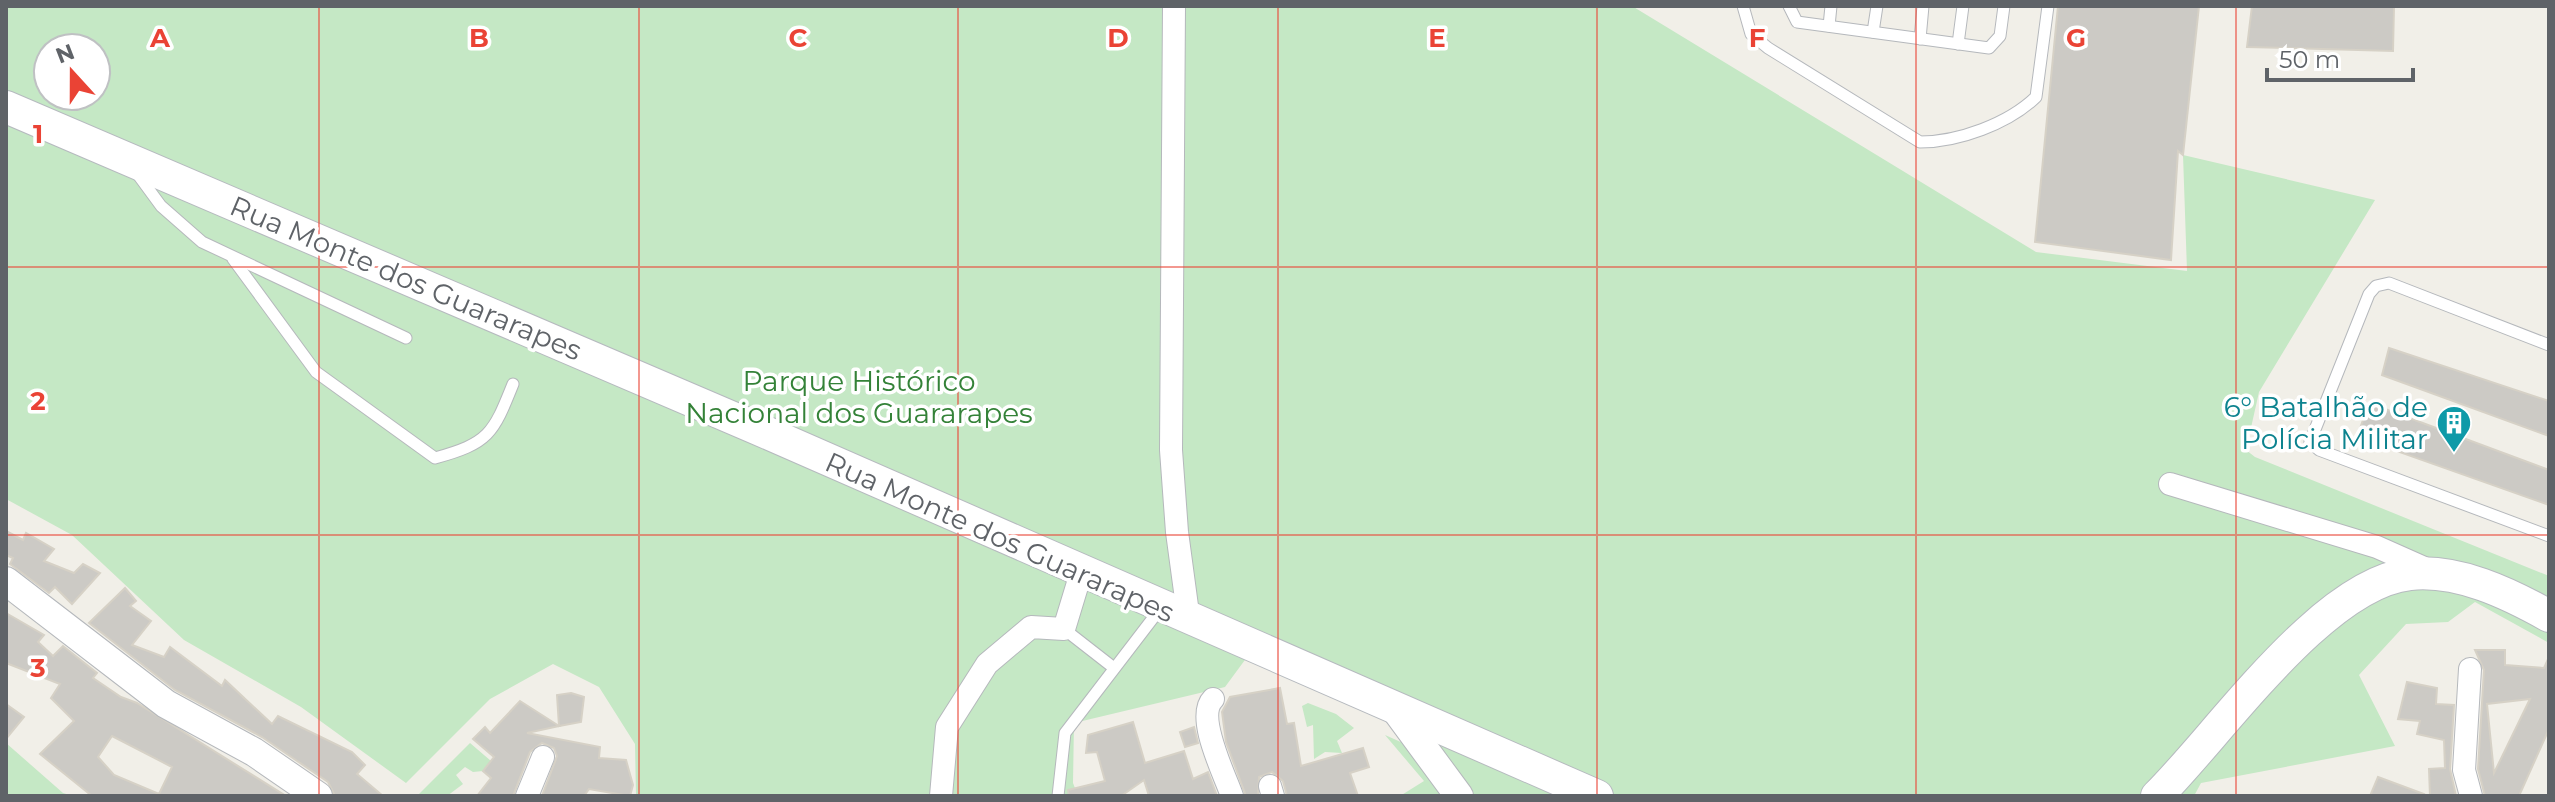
<svg xmlns="http://www.w3.org/2000/svg" width="2555" height="802" font-family="Montserrat,sans-serif">
<rect width="100%" height="100%" fill="#f1efe8"/>
<g fill="#c5e8c5" fill-rule="evenodd">
<path d="M6,6H1632L2036,252L2187,271L2183,155L2375,200L2259,392L2246,450L2255,457L2549,576V643L2475,602L2448,622L2406,624L2359,675L2395,746L2201,783L2194,796H1400L1424,781L1385,735L1430,755L1392,705L1253,649L1225,687L1074,723L1073,783L1078,796H636L635,744L599,687L553,664L490,699L406,783L301,707L184,640L72,535L6,499ZM48,48H96V96H48Z"/>
<polygon points="1308,703 1336,714 1354,728 1337,741 1342,753 1325,752 1314,759 1313,725 1307,727 1302,706"/>
<polygon points="6,743 63,793 73,796 6,796"/>
<polygon points="470,743 491,761 483,771 473,772 465,767 456,775 463,784 447,796 417,796"/>
</g>
<g fill="#cccac5" stroke="#d6d1c6" stroke-width="2" fill-rule="evenodd">
<polygon points="2058,6 2199,6 2183,155 2178,151 2171,260 2035,242"/>
<polygon points="2252,6 2394,6 2393,51 2247,47"/>
<polygon points="2389,348 2549,401 2549,436 2382,375"/>
<polygon points="2369,403 2549,470 2549,505 2357,437"/>
<polygon points="6,531 23,540 26,533 54,549 44,561 74,573 83,564 100,573 72,604 55,587 49,593 10,564 13,558 6,555"/>
<polygon points="125,588 136,601 130,606 151,621 132,645 164,657 170,647 222,686 225,680 272,724 278,716 352,752 365,765 357,774 383,796 335,796 328,782 262,737 175,690 89,623"/>
<path d="M6,613L44,635L38,642L53,656L63,646L97,673L93,678L121,697L137,703L286,796H92L40,754L74,721L51,698L60,684L6,663ZM112,736L172,767L159,794L114,775L98,757Z"/>
<path d="M2475,650H2505V665L2544,668L2549,657V729L2519,796H2485L2478,769L2484,670ZM2530,699L2494,773L2487,704Z"/>
<polygon points="2407,682 2437,688 2436,704 2454,705 2450,769 2456,796 2430,796 2429,769 2445,768 2444,740 2417,734 2420,721 2398,719"/>
<polygon points="1280,688 1287,724 1294,723 1301,766 1363,748 1369,767 1350,773 1358,796 1287,796 1283,781 1272,772 1259,777 1258,796 1246,796 1226,742 1222,712 1230,697"/>
<polygon points="571,693 584,697 581,722 559,726 557,695"/>
<polygon points="520,701 559,726 527,733 600,747 599,758 626,760 633,785 630,796 589,789 584,796 542,796 557,756 554,748 542,743 530,752 513,796 477,796 491,778 483,771 494,757 473,739 485,727 490,733"/>
<polygon points="6,704 24,717 6,739"/>
<polygon points="1133,722 1145,763 1184,751 1193,779 1208,772 1217,796 1149,796 1144,780 1121,796 1069,796 1068,790 1105,781 1097,752 1086,753 1088,735"/>
<polygon points="1194,727 1198,743 1185,747 1180,732"/>
<polygon points="2378,777 2424,794 2423,796 2370,796"/>
</g>
<g fill="none" stroke-linecap="round" stroke-linejoin="round">
<defs>
<g id="service">
<path d="M1743,6L1751,34L1768,48L1920,142C1958,142 2008,124 2036,97L2048,6"/>
<polyline points="1789,6 1797,22 1989,48 2000,36 2004,6"/>
<polyline points="1829,26 1831,6"/>
<polyline points="1873,32 1877,6"/>
<polyline points="1920,39 1923,6"/>
<polyline points="1958,44 1963,6"/>
<polyline points="136,172 161,206 202,242 406,338"/>
<path d="M233,259L316,372L435,458C489,443 493,434 513,384"/>
<polyline points="2549,345 2389,283 2376,286 2369,294 2310,442 2319,450 2549,536"/>
<polyline points="1064,629 1114,668"/>
<polyline points="1058,796 1065,733 1160,609"/>
</g>
<g id="minor">
<polyline points="1174,6 1171,450 1177,532 1189,621"/>
<polyline points="2170,484 2377,547 2431,571"/>
<polyline points="2470,669 2464,770 2471,796"/>
<path d="M1213,699C1195,717 1225,775 1232,796"/>
<polyline points="1270,786 1273,796"/>
<polyline points="527,796 543,757"/>
<polyline points="941,796 947,727 987,664 1031,627 1064,629 1081,573"/>
</g>
<g id="tertiary">
<polyline points="6,581 166,704 254,752 318,796"/>
<polyline points="1392,705 1459,796"/>
</g>
<g id="secondary">
<polyline points="6,107 756,428 1597,796"/>
<path d="M2157,796C2218,736 2322,583 2410,574C2458,569 2508,593 2549,616"/>
</g>
</defs>
<use href="#service" stroke="#b5b8bc" stroke-width="13"/>
<use href="#minor" stroke="#b5b8bc" stroke-width="24"/>
<use href="#tertiary" stroke="#b5b8bc" stroke-width="30"/>
<use href="#secondary" stroke="#b6babf" stroke-width="34"/>
<use href="#service" stroke="#fff" stroke-width="11"/>
<use href="#minor" stroke="#fff" stroke-width="22"/>
<use href="#tertiary" stroke="#fff" stroke-width="28"/>
<use href="#secondary" stroke="#fff" stroke-width="32"/>
</g>
<path fill="none" stroke="#ea4335" stroke-width="2" stroke-opacity="0.55" d="M319,6V796M639,6V796M958,6V796M1278,6V796M1597,6V796M1916,6V796M2236,6V796M6,267H2549M6,535H2549"/>
<defs>
<symbol id="building-pin" viewBox="-11 -11 22 30"><path d="M0 17L-7.5 6A9.5 9.5 0 1 1 7.5 6Z" fill="#0f9aa8" stroke="#fff"/><path d="M-4-6H4V6H1V3H-1V6H-4ZM-2.5-4.3h1.7v1.8h-1.7ZM.8-4.3h1.7v1.8H.8ZM-2.5-1h1.7V.8h-1.7ZM.8-1h1.7V.8H.8Z" fill="#fff"/></symbol>
</defs>
<g fill-rule="evenodd">
<use href="#building-pin" x="2434" y="403" width="40" height="54"/>
</g>
<g text-anchor="middle" stroke-width="7" stroke-linejoin="round" paint-order="stroke">
<g font-size="28" fill="#5f6368" stroke="#fff">
<text transform="translate(406 278) rotate(23)" y="10">Rua Monte dos Guararapes</text>
<text transform="translate(1000 537) rotate(24)" y="10">Rua Monte dos Guararapes</text>
</g>
<g font-size="28" fill="#348238" stroke="#fff">
<text x="859" y="391">Parque Histórico<tspan x="859" dy="32">Nacional dos Guararapes</tspan></text>
</g>
<g font-size="28" fill="#0d838f" stroke="#fff" text-anchor="end">
<text x="2428" y="417">6° Batalhão de<tspan x="2428" dy="32">Polícia Militar</tspan></text>
</g>
</g>
<g font-size="26" text-anchor="middle" font-weight="bold" fill="#ea4335" stroke="#fff" stroke-width="7" stroke-linejoin="round" paint-order="stroke">
<text x="160" y="47">A</text>
<text x="479" y="47">B</text>
<text x="798" y="47">C</text>
<text x="1118" y="47">D</text>
<text x="1437" y="47">E</text>
<text x="1757" y="47">F</text>
<text x="2076" y="47">G</text>
<text x="38" y="143">1</text>
<text x="38" y="410">2</text>
<text x="38" y="677">3</text>
</g>
<rect width="2555" height="802" fill="none" stroke="#5f6368" stroke-width="16"/>
<g transform="translate(72 72) rotate(339)"><circle r="38" fill="#ffffff" stroke="#bfc1c3" stroke-width="2"/>
<path d="M0-6L14 30L0 20L-14 30Z" fill="#ea4335"/>
<text y="-12" font-size="22" font-weight="bold" text-anchor="middle" fill="#5f6368">N</text>
</g>
<path d="M2267 68v12h146v-12" fill="none" stroke="#5f6368" stroke-width="4"/>
<text x="2279" y="68" font-size="24" fill="#5f6368" stroke="#ffffff" stroke-width="6" paint-order="stroke">50 m</text>
</svg>
